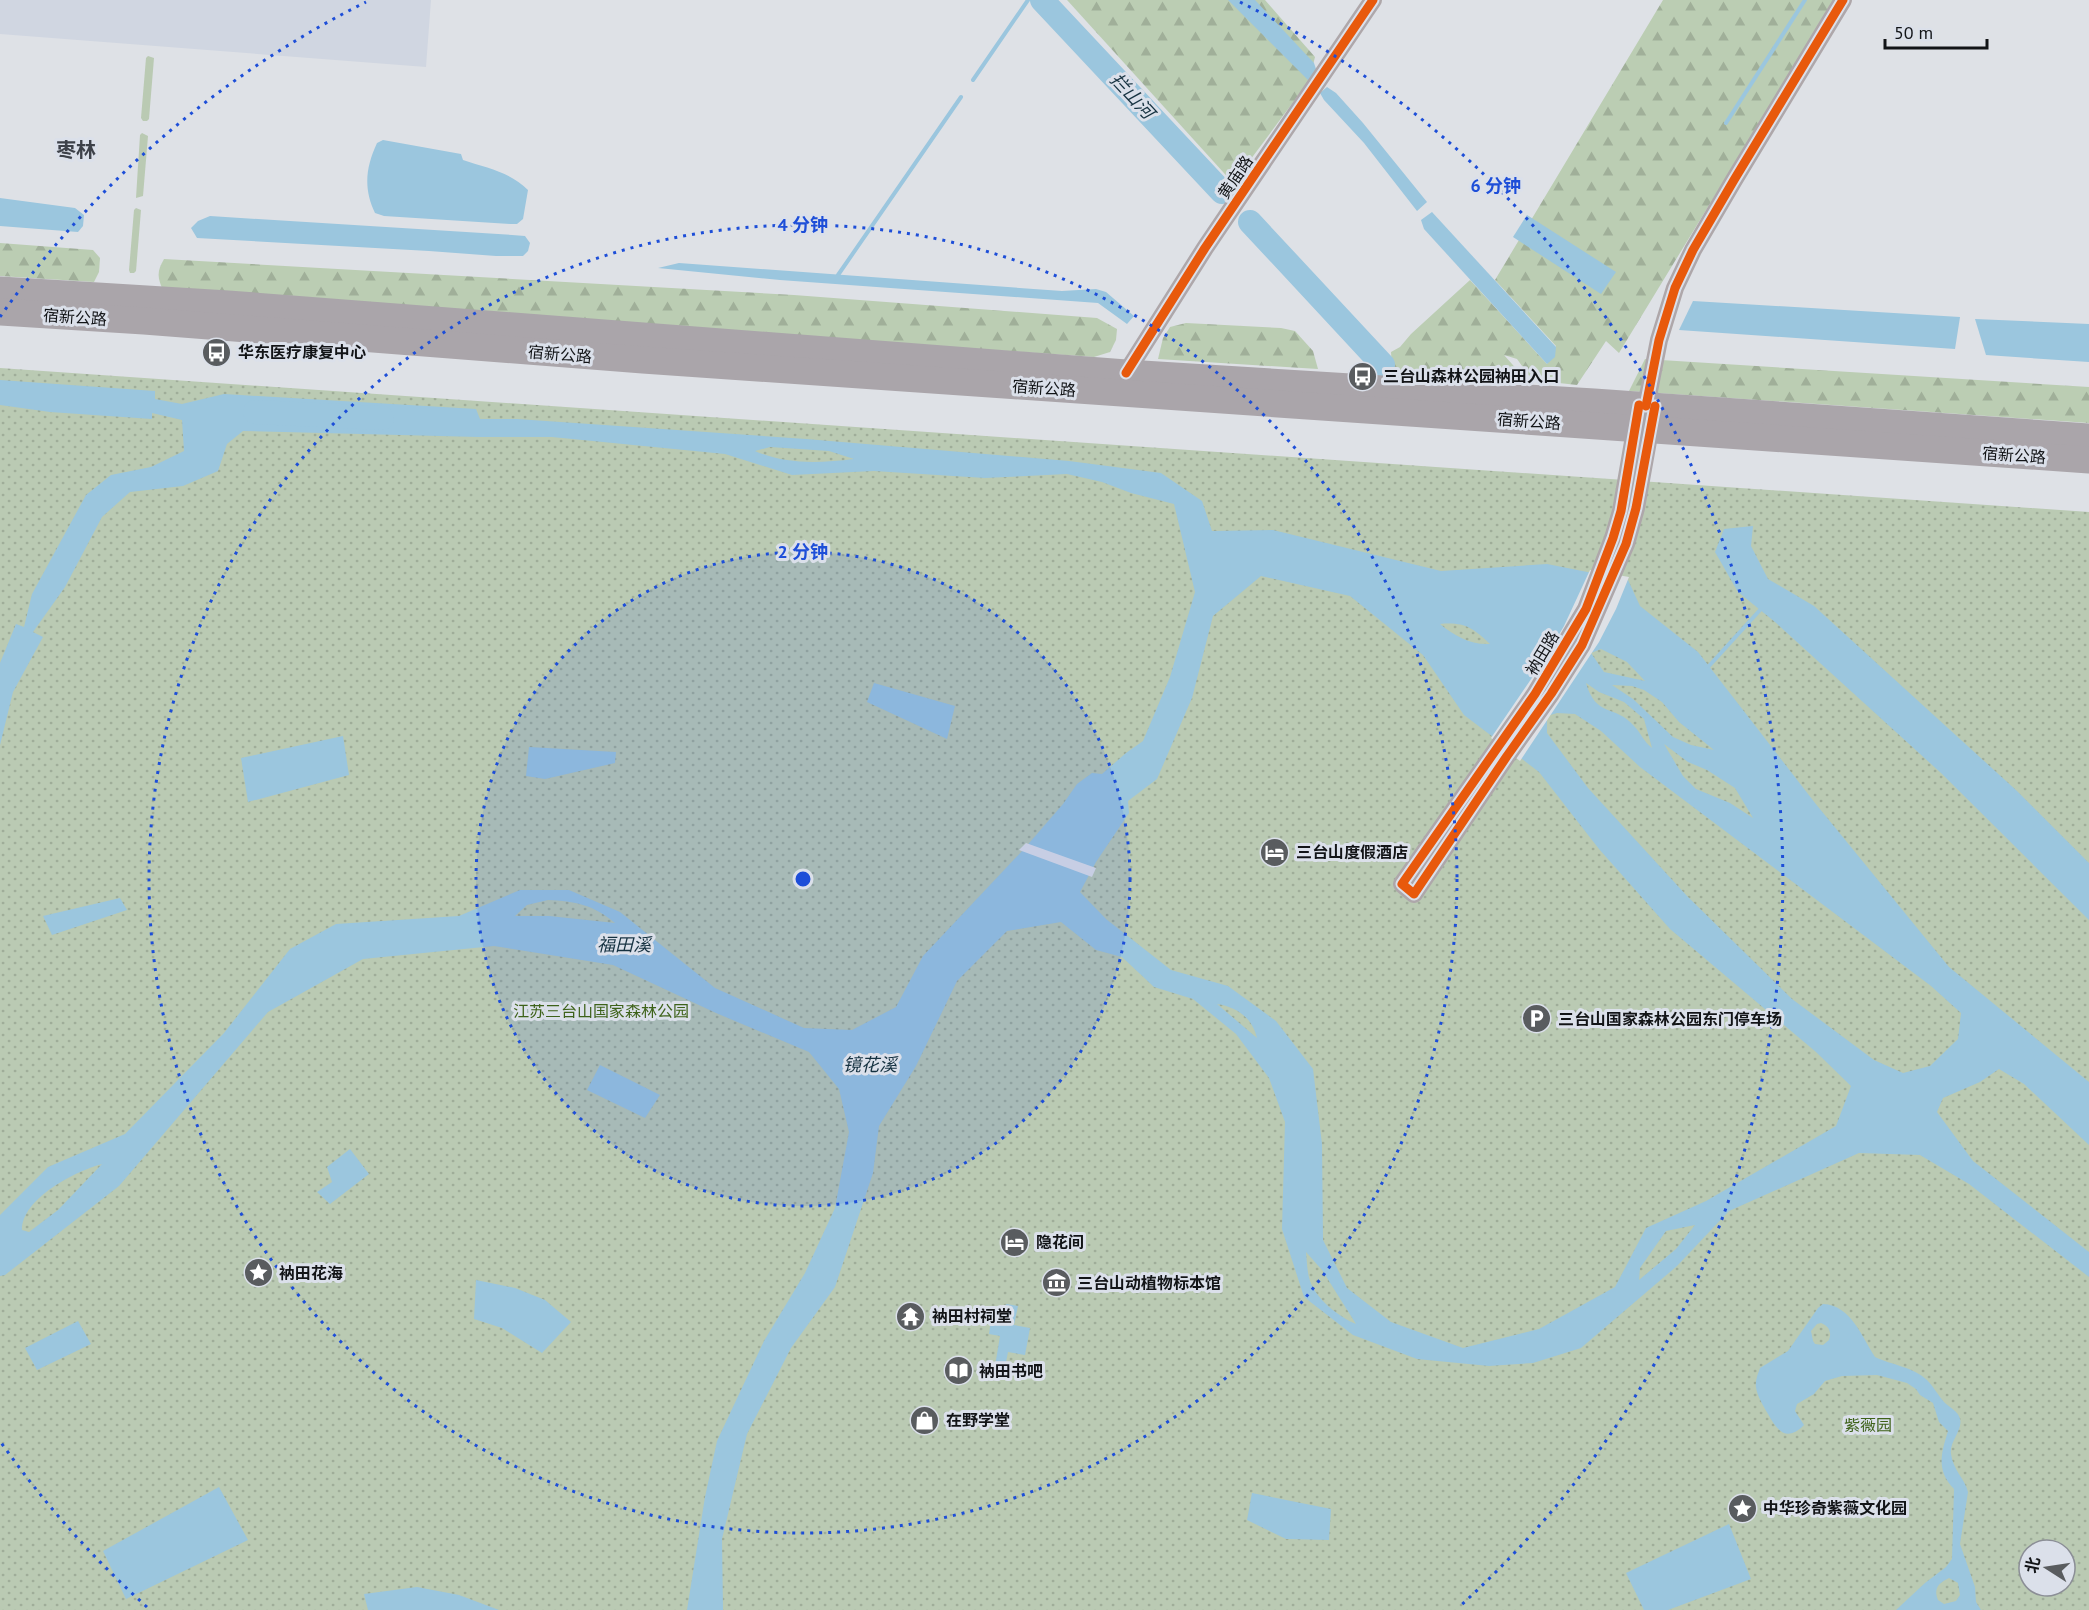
<svg xmlns="http://www.w3.org/2000/svg" width="2089" height="1610" font-family="'PT Sans','Noto Sans SC',sans-serif">
<defs>
<pattern id="forest-firs" width="22" height="20" patternUnits="userSpaceOnUse" patternTransform="scale(1.5)"><rect width="22" height="20" fill="#bbcdb3"/><path d="M5 1l3.5 6h-7zM16 11l3.5 6h-7z" fill="#a0af99"/></pattern>
<pattern id="park-dots" width="8" height="8" patternUnits="userSpaceOnUse" patternTransform="scale(1.5)"><rect width="8" height="8" fill="#bacab3"/><path d="M2 2h.1M6 6h.1" fill="none" stroke="#9fad99" stroke-width="1.8" stroke-linecap="round"/></pattern>
</defs>
<rect width="100%" height="100%" fill="#dee1e6"/>
<polygon fill="#d0d6e1" points="0,0 431,0 426,67 0,34"/>
<g fill="#bacab3">
<polygon points="148,56 154,58 149,119 147,121 143,121 141,118 146,58"/>
<polygon points="142,133 148,136 143,196 136,198 140,135"/>
<polygon points="136,208 141,210 136,271 134,273 130,273 129,270 134,210"/>
</g>
<g fill="url(#forest-firs)">
<polygon points="1067,0 1265,0 1315,57 1309,81 1233,183"/>
<polygon points="1663,0 1834,0 1619,353 1606,341 1577,385 1532,380 1517,359 1504,355 1520,373 1523,386 1398,378 1392,368 1391,352 1400,347 1411,334 1470,280 1547,364 1556,346 1495,280"/>
<polygon points="0,243 93,250 100,258 99,272 94,282 0,276"/>
<path d="M164,259L794,295L1097,318L1117,329L1116,340L1110,352L1094,357L180,294L163,290C157,277 157,271 164,259Z"/>
<polygon points="1186,323 1281,328 1295,331 1313,351 1318,369 1158,359 1163,338 1170,327"/>
<polygon points="1645,359 2089,387 2089,423 1629,391"/>
</g>
<path fill="url(#park-dots)" fill-rule="evenodd" d="M0,368L2089,512V1610H0ZM2029,1550H2065V1586H2029Z"/>
<g fill="#9bc6de" fill-rule="evenodd">
<polygon points="1228,0 1255,0 1314,63 1316,69 1309,81"/>
<polygon points="1327,87 1336,93 1363,123 1427,202 1417,211 1364,143 1324,100 1320,93"/>
<path d="M383,140L461,154L463,160C487,168 510,172 528,190L523,219L517,224H510L384,216L375,213C363,188 366,167 377,143Z"/>
<polygon points="0,198 75,208 84,215 83,226 78,232 0,226"/>
<polygon points="1432,212 1556,347 1555,357 1547,364 1424,229 1421,220"/>
<polygon points="1527,215 1616,272 1601,294 1513,237"/>
<polygon points="210,216 512,235 525,236 530,243 528,251 523,256 496,256 429,251 197,238 191,228 198,221"/>
<polygon points="679,263 1062,291 1096,289 1106,292 1134,316 1127,324 1098,303 780,280 658,268"/>
<polygon points="1693,301 1960,317 1955,349 1679,330"/>
<polygon points="1975,319 2089,324 2089,362 1986,355"/>
<path d="M0,380L155,391V399L182,404L224,394L476,409L480,419H517L806,439L1069,461L1161,473L1202,501L1212,531L1273,530L1441,571L1547,564L1628,580L1640,606L1698,652L1815,803L1949,967L2089,1082V1145L2024,1084L1999,1069L1980,1082L1943,1098L1937,1112L1973,1161L2089,1252V1277L1969,1184L1920,1155L1859,1153L1729,1211L1677,1266L1581,1348L1533,1363L1489,1366L1417,1359L1353,1335L1304,1297L1282,1229L1285,1122L1269,1078L1236,1034L1193,999L1154,987L1122,957L1096,950L1061,922L1007,931L957,981L916,1066L879,1126L873,1173L835,1287L791,1348L747,1434L722,1539L723,1610H687L705,1497L717,1441L764,1341L805,1273L835,1208L849,1132L839,1089L809,1052L716,1013L613,965L494,946L363,959L268,1012L119,1186L5,1275L0,1276V1215L48,1167L125,1134L224,1033L290,949L336,924L459,916L520,890H569L620,912L715,988L804,1028L852,1030L896,1007L923,956L1024,849L1063,804L1077,784L1092,773L1102,774L1126,753L1143,741L1170,677L1195,592L1174,504L1131,493L1102,482L1067,474L985,478L874,471L792,475L725,454L552,437H478L243,431L227,444L218,471L183,486L130,492L102,517L65,587L33,632L43,637L13,692L0,745V663L16,624L24,627L32,594L86,495L111,475L151,467L184,451L182,420L152,413V419L50,412L0,405ZM306,405L344,410L360,426H311L285,414ZM770,447L829,451L854,459C821,463 786,465 755,451ZM1261,576L1350,596L1423,655L1464,715L1539,772L1599,849L1670,929L1816,1052L1851,1086L1836,1126L1706,1201L1646,1228L1615,1287L1539,1329L1463,1348L1391,1322L1347,1288L1323,1240L1322,1144L1313,1069L1276,1021L1228,986L1171,970L1106,919L1080,892L1096,862L1129,813L1128,801L1157,779L1192,698L1213,616ZM1440,624C1464,622 1472,627 1490,644C1470,645 1455,636 1440,624ZM1601,649L1627,662L1645,681L1604,672L1591,653ZM1586,683L1599,692L1624,702L1644,719L1652,748C1644,742 1641,733 1634,726C1615,704 1596,718 1586,683ZM1612,685L1632,686L1644,690L1662,702L1679,722L1714,750L1691,745L1673,737L1633,699ZM1557,713L1575,714L1601,731L1640,767L1931,986L1961,1013L1958,1039L1930,1066L1903,1073L1874,1060L1792,999L1687,896L1588,788L1547,733V716ZM1664,744L1688,762L1707,770L1735,788L1753,818L1730,803L1696,789L1683,776ZM548,900C575,901 594,905 615,923L549,916H515L527,905ZM1217,1004C1236,1007 1252,1017 1257,1038ZM102,1164L58,1210L29,1232L22,1230C22,1198 76,1171 102,1164ZM1695,1225L1676,1249L1639,1280L1640,1268L1666,1231ZM1306,1252L1322,1270L1356,1324C1339,1317 1316,1299 1310,1281C1307,1272 1307,1261 1306,1252Z"/>
<polygon points="1753,526 1751,546 1768,579 1814,606 2017,791 2089,863 2089,920 1941,773 1775,622 1738,592 1715,552 1724,529"/>
<polygon points="874,683 955,706 947,739 867,702"/>
<polygon points="343,736 349,775 248,802 241,758"/>
<polygon points="529,747 616,752 615,763 545,779 526,776"/>
<polygon points="120,898 127,910 52,935 43,916"/>
<polygon points="600,1065 660,1095 645,1118 587,1090"/>
<polygon points="350,1149 369,1174 330,1204 317,1192 332,1182 327,1167"/>
<polygon points="476,1280 515,1288 545,1300 571,1322 542,1353 502,1328 474,1319"/>
<polygon points="1007,1304 1018,1306 1014,1325 1030,1328 1025,1355 1008,1352 1005,1367 995,1366 1000,1336 989,1334 992,1312"/>
<path d="M1823,1304C1851,1305 1862,1337 1875,1357C1892,1365 1913,1367 1927,1380C1933,1386 1938,1395 1944,1402C1949,1407 1959,1412 1960,1419C1963,1430 1949,1442 1951,1454C1953,1470 1965,1479 1968,1492L1960,1544L1975,1587L1976,1602L1981,1610H1896L1925,1583L1946,1567L1952,1559L1954,1489C1936,1470 1941,1454 1948,1431L1939,1422L1933,1403L1920,1395L1916,1389L1907,1383L1877,1375L1842,1376L1825,1381L1814,1394L1797,1404L1795,1411L1804,1425C1786,1443 1777,1430 1768,1414C1763,1405 1757,1396 1756,1387C1755,1380 1758,1374 1760,1368L1788,1351L1818,1308ZM1821,1323C1829,1326 1832,1332 1829,1340L1823,1345L1815,1344L1813,1341L1811,1331L1817,1324ZM1949,1578L1958,1583L1960,1595L1956,1601L1944,1604L1938,1600C1933,1588 1939,1583 1949,1578Z"/>
<polygon points="78,1321 91,1344 37,1370 25,1348"/>
<polygon points="219,1487 248,1540 126,1599 103,1551"/>
<polygon points="1252,1493 1331,1509 1329,1540 1286,1539 1247,1520"/>
<polygon points="1729,1524 1751,1579 1668,1610 1644,1610 1626,1573"/>
<polygon points="417,1587 459,1595 499,1610 368,1610 364,1594"/>
</g>
<g fill="#dee1e6">
<polygon points="1590,570 1629,577 1616,609 1599,642 1520,761 1491,738 1544,660 1564,626"/>
<polygon points="1026,843 1096,868 1092,877 1019,850"/>
</g>
<g fill="none" stroke-linecap="round" stroke-linejoin="round">
<g stroke="#9bc6de" stroke-width="4">
<polyline points="973,80 1028,0"/>
<polyline points="1726,123 1805,0"/>
<polyline points="838,275 961,97"/>
<polyline points="1709,666 1760,610"/>
</g>
<g stroke="#9bc6de" stroke-width="24">
<polyline points="1042,0 1222,192"/>
<polyline points="1250,222 1383,365"/>
<polyline points="255,412 382,418"/>
</g>
<g stroke="#aea7aa" stroke-width="18">
<polyline points="1126,373 1205,248 1373,0"/>
<polyline points="1646,406 1659,340 1675,288 1693,250 1734,180 1843,0"/>
<polyline points="1637,419 1621,511 1613,538 1586,609 1535,694 1402,884 1414,894 1507,756 1551,694 1582,645 1626,544 1636,508 1652,419"/>
</g>
<g stroke="#aaa5aa" stroke-width="27">
<polyline points="0,290 228,304 1126,373 1594,402 2089,437"/>
<polyline points="0,312 144,321 643,360 2089,460"/>
</g>
<defs>
<g id="cycleway">
<polyline points="1126,373 1205,248 1373,0"/>
<polyline points="1639,405 1621,511 1613,538 1586,609 1535,694 1402,884 1414,894 1507,756 1551,694 1582,645 1626,544 1636,508 1655,406"/>
<polyline points="1646,406 1659,340 1675,288 1693,250 1734,180 1843,0"/>
</g>
</defs>
<use href="#cycleway" stroke="#dbe0ea" stroke-width="13"/>
<use href="#cycleway" stroke="#e8590c" stroke-width="9"/>
</g>
<circle cx="803" cy="879" r="327" fill="#1d4ed8" fill-opacity=".12"/>
<g fill="none" stroke="#1d4ed8" stroke-width="3" stroke-dasharray="3 6">
<circle cx="803" cy="879" r="327"/>
<circle cx="803" cy="879" r="654"/>
<path d="M147 1607A980 980 0 0 1 0 1441M0 317A980 980 0 0 1 366 2M1240 2A980 980 0 0 1 1459 1607"/>
</g>
<defs>
<symbol id="bus-disc" viewBox="-11 -11 22 22"><circle r="9.5" fill="#595c5f" stroke="#dbe0ea"/><path d="M-5-6H5V4H4V6H2V4H-2V6H-4V4H-5ZM-3.5-4V0h7V-4ZM-3.5 1.2v1.5H-2V1.2ZM2 1.2v1.5H3.5V1.2Z" fill="#fff"/></symbol>
<symbol id="hotel-disc" viewBox="-11 -11 22 22"><circle r="9.5" fill="#595c5f" stroke="#dbe0ea"/><path d="M-6-4.5h1.5V1H6V5H4.5V3h-9V5H-6ZM-4 0a1.8 1.8 0 1 1 3.6 0ZM.5 0V-2.5h3Q6-2.5 6 0Z" fill="#fff"/></symbol>
<symbol id="parking-disc" viewBox="-11 -11 22 22"><circle r="9.5" fill="#595c5f" stroke="#dbe0ea"/><path d="M-3.5-5.5H1a3.5 3.5 0 0 1 0 7H-1V5.5H-3.5ZM-1-3.4V-.6H.8a1.4 1.4 0 0 0 0-2.8Z" fill="#fff"/></symbol>
<symbol id="sight-disc" viewBox="-11 -11 22 22"><circle r="9.5" fill="#595c5f" stroke="#dbe0ea"/><path d="M0-6L1.8-2.2L6-1.7L2.9 1.2L3.7 5.4L0 3.3L-3.7 5.4L-2.9 1.2L-6-1.7L-1.8-2.2Z" fill="#fff"/></symbol>
<symbol id="museum-disc" viewBox="-11 -11 22 22"><circle r="9.5" fill="#595c5f" stroke="#dbe0ea"/><path d="M0-6L6-3V-2H-6V-3ZM-5-1h2V3h-2ZM-1-1h2V3h-2ZM3-1h2V3H3ZM-6 4H6V6H-6Z" fill="#fff"/></symbol>
<symbol id="temple-disc" viewBox="-11 -11 22 22"><circle r="9.5" fill="#595c5f" stroke="#dbe0ea"/><path d="M0-6L5-2H3V0L6.5 2.5H4V6H1.5V3h-3V6H-4V2.5H-6.5L-3 0V-2H-5Z" fill="#fff"/></symbol>
<symbol id="library-disc" viewBox="-11 -11 22 22"><circle r="9.5" fill="#595c5f" stroke="#dbe0ea"/><path d="M-6-4Q-3-5.5-.7-3.5V5Q-3 3-6 4ZM6-4Q3-5.5 .7-3.5V5Q3 3 6 4Z" fill="#fff"/></symbol>
<symbol id="shop-disc" viewBox="-11 -11 22 22"><circle r="9.5" fill="#595c5f" stroke="#dbe0ea"/><path d="M-5-2.5h2.3a2.7 3.5 0 0 1 5.4 0H5L5.5 6h-11ZM-1.5-2.5h3a1.5 2.3 0 0 0-3 0Z" fill="#fff"/></symbol>
</defs>
<g fill-rule="evenodd">
<use href="#bus-disc" x="200" y="336" width="33" height="33"/>
<use href="#bus-disc" x="1346" y="360" width="33" height="33"/>
<use href="#hotel-disc" x="1258" y="836" width="33" height="33"/>
<use href="#parking-disc" x="1520" y="1002" width="33" height="33"/>
<use href="#hotel-disc" x="998" y="1226" width="33" height="33"/>
<use href="#sight-disc" x="242" y="1256" width="33" height="33"/>
<use href="#museum-disc" x="1040" y="1266" width="33" height="33"/>
<use href="#temple-disc" x="894" y="1300" width="33" height="33"/>
<use href="#library-disc" x="942" y="1354" width="33" height="33"/>
<use href="#shop-disc" x="908" y="1404" width="33" height="33"/>
<use href="#sight-disc" x="1726" y="1492" width="33" height="33"/>
</g>
<g text-anchor="middle" stroke-width="6" stroke-linejoin="round" paint-order="stroke">
<g font-size="16" fill="#121417" stroke="#dbe0ea">
<text transform="translate(1235 177) rotate(-56)" y="6">黄庙路</text>
<text transform="translate(75 317) rotate(4)" y="6">宿新公路</text>
<text transform="translate(560 354) rotate(5)" y="6">宿新公路</text>
<text transform="translate(1044 388) rotate(4)" y="6">宿新公路</text>
<text transform="translate(1529 421) rotate(4)" y="6">宿新公路</text>
<text transform="translate(2014 455) rotate(4)" y="6">宿新公路</text>
<text transform="translate(1542 653) rotate(-59)" y="6">衲田路</text>
</g>
<g font-size="16" font-weight="bold" fill="#121417" stroke="#dbe0ea" text-anchor="start">
<text x="238" y="358">华东医疗康复中心</text>
<text x="1383" y="382">三台山森林公园衲田入口</text>
<text x="1296" y="858">三台山度假酒店</text>
<text x="1558" y="1025">三台山国家森林公园东门停车场</text>
<text x="1036" y="1248">隐花间</text>
<text x="279" y="1279">衲田花海</text>
<text x="1077" y="1289">三台山动植物标本馆</text>
<text x="932" y="1322">衲田村祠堂</text>
<text x="979" y="1377">衲田书吧</text>
<text x="946" y="1426">在野学堂</text>
<text x="1763" y="1514">中华珍奇紫薇文化园</text>
</g>
<g font-size="16" fill="#3e621a" stroke="#dbe0ea">
<text x="601" y="1017">江苏三台山国家森林公园</text>
<text x="1868" y="1431">紫薇园</text>
</g>
<g font-size="18" font-style="italic" fill="#153140" stroke="#dbe0ea">
<text transform="translate(1132 96) rotate(47)" y="6">拦山河</text>
<text x="624" y="951">福田溪</text>
<text x="870" y="1071">镜花溪</text>
</g>
<g font-size="20" font-weight="bold" fill="#3d4149" stroke="#dbe0ea">
<text x="76" y="157">枣林</text>
</g>
</g>
<circle cx="803" cy="879" r="9" fill="#1d4ed8" stroke="#dbe0ea" stroke-width="3"/>
<g font-size="18" text-anchor="middle" font-weight="bold" fill="#1d4ed8" stroke="#dbe0ea" stroke-width="6" stroke-linejoin="round" paint-order="stroke">
<text x="1496" y="192">6 分钟</text>
<text x="803" y="231">4 分钟</text>
<text x="803" y="558">2 分钟</text>
</g>
<g transform="translate(2047 1568) rotate(282)"><circle r="28" fill="#dbe0ea" stroke="#8b8e96" stroke-width="1.5"/>
<path d="M0-4.5L10 22L0 15L-10 22Z" fill="#595c5f"/>
<text y="-9" font-size="16" font-weight="bold" text-anchor="middle" fill="#121417">北</text>
</g>
<path d="M1885 39v9h102v-9" fill="none" stroke="#121417" stroke-width="3"/>
<text x="1894" y="39" font-size="18" fill="#121417" stroke="#dbe0ea" stroke-width="4.5" paint-order="stroke">50 m</text>
</svg>
